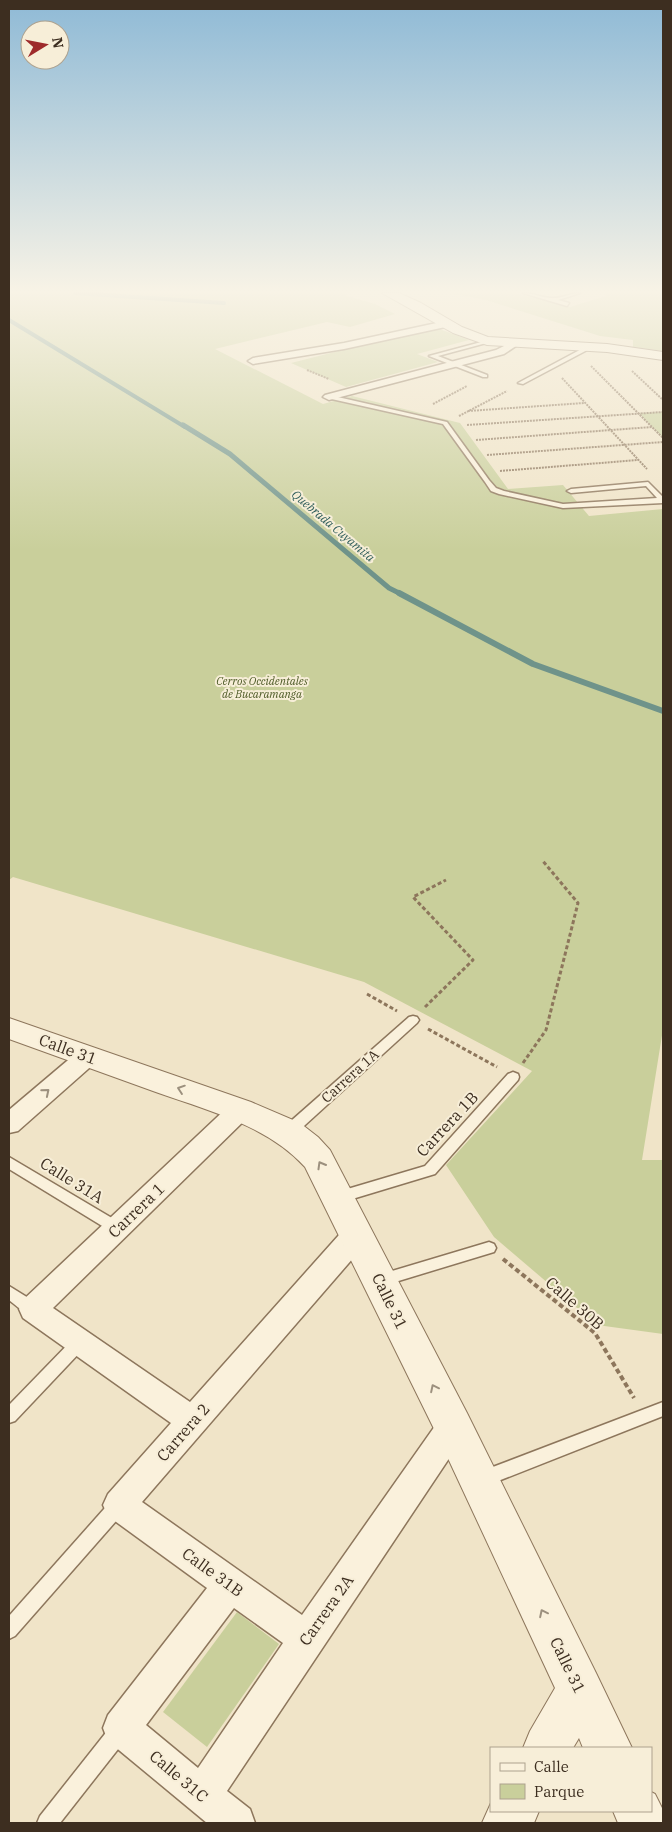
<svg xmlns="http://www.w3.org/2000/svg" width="672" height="1832" font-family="'IBM Plex Serif',serif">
<rect width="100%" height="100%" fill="#f0e4c8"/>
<g fill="#c9cf9b">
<polygon points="9,293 345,293 347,296 375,304 395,314 350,327 327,322 215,349 323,404 352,396 460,423 508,489 563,485 589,516 663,509 663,1029 642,1160 663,1160 663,1334 597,1325 494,1237 446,1165 532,1071 364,982 13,877 9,880"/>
<polygon points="450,293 515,293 570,307 606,296 605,293 663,293 663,351 633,347 633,340 600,336 486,300"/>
<polygon points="434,327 469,340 417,354 438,362 346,387 291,363"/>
<polygon points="663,412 663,438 639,413"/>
<polygon points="237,1612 279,1644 207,1747 163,1712"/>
</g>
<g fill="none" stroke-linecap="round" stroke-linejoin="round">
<g stroke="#6f938a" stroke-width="4">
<polyline points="75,293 224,303"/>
<polyline points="9,320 185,427"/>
</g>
<polyline stroke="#6f938a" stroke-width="5" points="183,425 230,454 389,588 401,594"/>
<polyline stroke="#6f938a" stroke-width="6" points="399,593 533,664 663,711"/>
<defs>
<g id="service">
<path d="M523,293C533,293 542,298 552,298C561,299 571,293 580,293L558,300L569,303L567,306Z"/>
<polygon points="485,341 490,342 438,356 487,375 487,377 483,377 429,356"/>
<polygon points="589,345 591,348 523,384 518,383"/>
<polygon points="329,395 447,422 489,480 496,488 504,491 563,504 657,498 646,486 571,493 567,491 571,489 648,482 663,497 663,503 563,508 499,494 491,491 485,482 443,424 327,398 327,396"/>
<polygon points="413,1016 417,1017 419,1020 417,1023 293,1136 288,1137 283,1136 281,1132 283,1128 409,1017"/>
<polygon points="513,1072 518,1074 519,1077 518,1080 435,1174 339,1203 334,1201 332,1197 334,1193 425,1166 508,1074"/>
<polygon points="9,1157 122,1224 124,1228 122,1232 117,1234 112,1232 9,1169"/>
<polygon points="489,1242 494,1244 496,1248 494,1252 382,1286 377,1284 375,1280 377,1276 382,1274"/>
<path d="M9,1286L38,1304L41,1309L38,1314C27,1317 17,1306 9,1300Z"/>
<polygon points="80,1335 85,1337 88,1342 85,1347 15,1421 9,1423 9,1405 75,1337"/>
<polygon points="663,1402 663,1416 483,1487 477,1485 475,1479 477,1473"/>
<polygon points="118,1498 124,1500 127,1506 124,1512 15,1636 9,1639 9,1616 112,1500"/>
<polygon points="119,1722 126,1725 129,1732 126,1739 60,1823 37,1823 40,1816 112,1725"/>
</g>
<g id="minor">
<polygon points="446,321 450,322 450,326 344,349 253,364 248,361 253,358 344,343"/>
<polygon points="514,341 518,342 519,344 504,354 329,400 323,397 325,395 496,350"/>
<polygon points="88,1048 96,1050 100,1056 96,1062 18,1131 9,1133 9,1110 80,1050"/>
<path d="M240,1101L249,1104L252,1110L249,1116L53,1308L190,1402L347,1226L357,1223L367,1226L371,1234L367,1242L142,1502L302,1615L442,1416L453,1412L464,1416L468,1426L464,1436L227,1791L250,1809L255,1823H207L108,1741L103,1728L108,1715L207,1588L108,1516L103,1505L108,1494L171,1423L23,1318L19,1309L23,1300L231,1104ZM234,1608L283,1643L198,1768L146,1725Z"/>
</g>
<g id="tertiary">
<polygon points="382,293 399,293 421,303 462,327 488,337 607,344 663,352 663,360 607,352 487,345 453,333"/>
<path d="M9,1018L251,1102L300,1123L318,1137L330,1150L467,1413L596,1673L632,1748H583L579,1738L573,1748H523L530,1731L555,1688L439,1439L305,1167C267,1125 206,1110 153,1091C105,1074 57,1056 9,1039Z"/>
<polygon points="651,1792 655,1794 663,1810 663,1823 618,1823 613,1811 651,1811"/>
<polygon points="491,1803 491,1811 539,1811 534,1823 482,1823"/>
</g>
</defs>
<use href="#service" stroke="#8d765c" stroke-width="3"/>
<use href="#minor" stroke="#8d765c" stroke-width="3"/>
<use href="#tertiary" stroke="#8d765c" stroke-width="2"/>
<g stroke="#8d765c" stroke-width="2" stroke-dasharray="2 1" stroke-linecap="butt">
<polyline points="591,366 663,438"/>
<polyline points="307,370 329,379"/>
<polyline points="632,371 663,400"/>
<polyline points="562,378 647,469"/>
<polyline points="433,404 467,386"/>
<polyline points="468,411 584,403"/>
<polyline points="459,416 507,391"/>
<polyline points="467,425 663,412"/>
<polyline points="476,440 652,427"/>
<polyline points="487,455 663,442"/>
<polyline points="500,471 638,460"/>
</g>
<g stroke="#8d765c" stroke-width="3" stroke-dasharray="4 2.5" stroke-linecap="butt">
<polyline points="367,994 397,1011"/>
<polyline points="425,1007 473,960 413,897 446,880"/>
<polyline points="428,1029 497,1067"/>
<polyline points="523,1063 546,1030 578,903 542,860"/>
</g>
<polyline stroke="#8d765c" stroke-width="4" stroke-dasharray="5 3" stroke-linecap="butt" points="503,1259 595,1333 634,1398"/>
<use href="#service" fill="#faf1dc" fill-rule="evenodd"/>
<use href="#minor" fill="#faf1dc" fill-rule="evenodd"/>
<use href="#tertiary" fill="#faf1dc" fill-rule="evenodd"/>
</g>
<defs><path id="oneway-chevron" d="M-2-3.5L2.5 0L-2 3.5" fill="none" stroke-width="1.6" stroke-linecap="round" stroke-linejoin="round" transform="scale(1.25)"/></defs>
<g stroke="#9c907e">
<use href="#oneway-chevron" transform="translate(181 1089) rotate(-161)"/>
<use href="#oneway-chevron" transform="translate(46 1092) rotate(-40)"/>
<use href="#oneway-chevron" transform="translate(321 1165) rotate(-120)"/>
<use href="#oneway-chevron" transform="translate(434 1388) rotate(-116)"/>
<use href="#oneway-chevron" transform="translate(543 1613) rotate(-116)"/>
</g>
<linearGradient id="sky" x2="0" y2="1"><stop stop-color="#8fbad6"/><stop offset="0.53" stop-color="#f8f3e6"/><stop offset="1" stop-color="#f8f3e6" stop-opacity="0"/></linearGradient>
<rect width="672" height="550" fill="url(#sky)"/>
<g text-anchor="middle" stroke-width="4" stroke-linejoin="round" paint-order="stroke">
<g font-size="11" font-style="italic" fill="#4d5a26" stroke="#f7eed8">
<text x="262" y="685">Cerros Occidentales<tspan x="262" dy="13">de Bucaramanga</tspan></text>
</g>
<g font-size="12" font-style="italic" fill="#2f5d5a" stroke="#f7eed8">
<text transform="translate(333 526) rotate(40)" y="4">Quebrada Cuyamita</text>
</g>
<g font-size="14" fill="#3d2e20" stroke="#f7eed8">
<text transform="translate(350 1076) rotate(-42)" y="5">Carrera 1A</text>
</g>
<g font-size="16" fill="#3d2e20" stroke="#f7eed8">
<text transform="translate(68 1049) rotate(20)" y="6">Calle 31</text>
<text transform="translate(447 1124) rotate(-47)" y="6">Carrera 1B</text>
<text transform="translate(72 1180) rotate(32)" y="6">Calle 31A</text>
<text transform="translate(136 1210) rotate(-44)" y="6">Carrera 1</text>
<text transform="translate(390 1301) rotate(64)" y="6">Calle 31</text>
<text transform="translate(575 1303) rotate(41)" y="6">Calle 30B</text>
<text transform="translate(183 1432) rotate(-49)" y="6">Carrera 2</text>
<text transform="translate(213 1572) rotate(36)" y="6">Calle 31B</text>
<text transform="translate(326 1610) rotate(-55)" y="6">Carrera 2A</text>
<text transform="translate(568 1665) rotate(64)" y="6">Calle 31</text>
<text transform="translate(179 1776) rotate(40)" y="6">Calle 31C</text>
</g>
</g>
<rect width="672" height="1832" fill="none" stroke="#3d2e20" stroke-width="20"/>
<rect x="490" y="1747" width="162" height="65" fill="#f7eed8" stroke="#ada18e"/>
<rect x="500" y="1763" width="25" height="8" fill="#faf1dc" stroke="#ada18e"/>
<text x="534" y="1772" font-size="15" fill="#3d2e20">Calle</text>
<rect x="500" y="1784" width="25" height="15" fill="#c9cf9b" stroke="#ada18e"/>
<text x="534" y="1797" font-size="15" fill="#3d2e20">Parque</text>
<g transform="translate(45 45) rotate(80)"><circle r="24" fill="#f7eed8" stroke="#ada18e"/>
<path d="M0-4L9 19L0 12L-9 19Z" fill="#9e2a2b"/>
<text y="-8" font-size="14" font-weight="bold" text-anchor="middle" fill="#3d2e20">N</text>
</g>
</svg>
